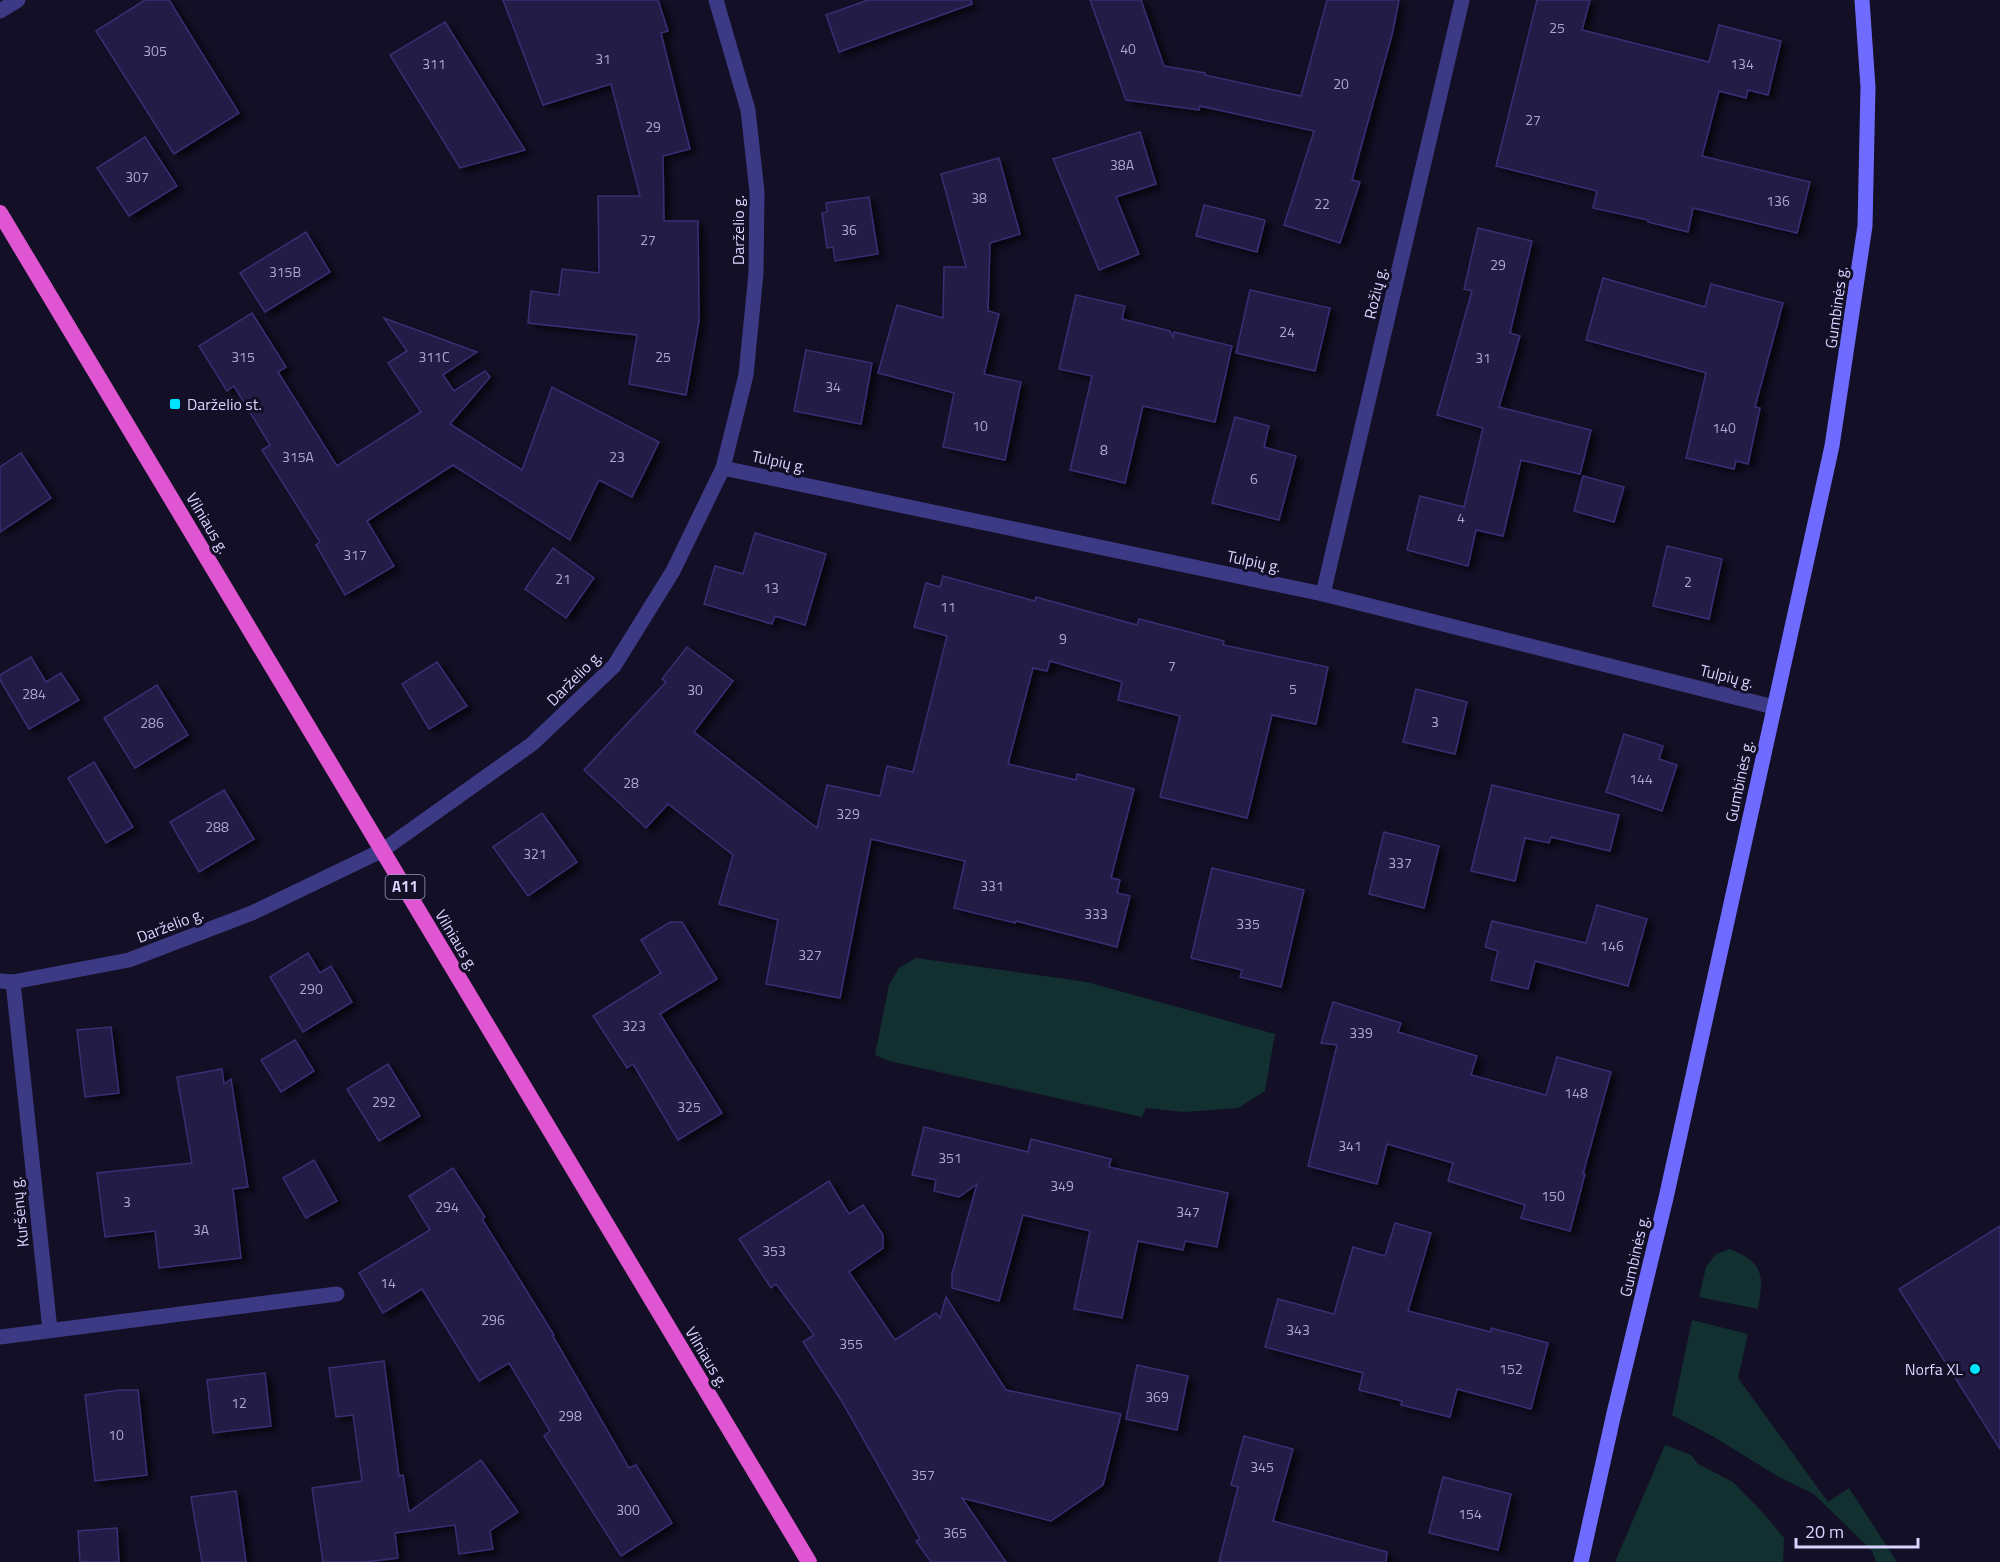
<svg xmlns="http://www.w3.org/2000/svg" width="2000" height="1562" font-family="'Titillium Web',sans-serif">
<defs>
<filter id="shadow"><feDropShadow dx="6" dy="4" stdDeviation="3" flood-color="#0009"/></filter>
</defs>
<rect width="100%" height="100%" fill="#130f26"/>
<g fill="#12302f">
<polygon points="916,958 1087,982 1275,1034 1265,1091 1238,1108 1185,1112 1146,1108 1142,1117 889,1061 875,1055 889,985 899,968"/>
<path d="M1730,1249C1764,1263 1764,1275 1758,1309L1699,1297L1706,1267L1716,1254Z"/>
<polygon points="1692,1320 1748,1334 1738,1378 1828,1502 1849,1488 1897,1562 1876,1562 1872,1551 1814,1494 1779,1477 1714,1437 1672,1415"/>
<polygon points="1665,1445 1691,1455 1698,1464 1733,1482 1765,1515 1784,1538 1783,1562 1615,1562"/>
</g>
<g fill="#241b47" stroke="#3b2d73" stroke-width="1.5" filter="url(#shadow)">
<polygon points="145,0 169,0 239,113 174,154 96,31"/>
<polygon points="503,0 658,0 668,31 661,33 690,149 663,156 664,221 698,221 699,321 686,395 629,384 637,335 528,323 531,291 559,295 562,269 599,273 598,196 640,196 611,84 543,105"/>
<polygon points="868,0 971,0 972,4 839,52 826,15"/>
<polygon points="1090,0 1141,0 1164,66 1205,73 1205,75 1301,96 1327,0 1399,0 1393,31 1352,180 1360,182 1340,243 1284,225 1314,131 1200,106 1199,110 1126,100"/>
<polygon points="1537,0 1590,0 1582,30 1709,62 1719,25 1781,41 1768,95 1748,90 1746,98 1719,91 1702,156 1810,182 1797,233 1693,208 1688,232 1648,222 1648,220 1593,208 1597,191 1496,166"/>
<polygon points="445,22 525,150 460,168 390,55"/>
<polygon points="1140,132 1156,184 1116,197 1139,254 1099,270 1053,159"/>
<polygon points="145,137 177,186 129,216 97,168"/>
<polygon points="999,158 1020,234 990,243 988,311 999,314 984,374 1021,382 1005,460 943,447 954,393 878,373 897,305 943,318 944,267 966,267 941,174"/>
<polygon points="869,197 878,254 835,261 833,247 827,248 822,213 827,212 826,203"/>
<polygon points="1204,205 1265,220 1257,252 1196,236"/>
<polygon points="1478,228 1532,241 1510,333 1520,336 1499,407 1591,430 1580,474 1521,460 1503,536 1476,530 1468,566 1407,550 1420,496 1464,507 1483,428 1437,415 1472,291 1464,289"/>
<polygon points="306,232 330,272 265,312 240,273"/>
<polygon points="1603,278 1705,307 1711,284 1783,303 1755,407 1760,408 1748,464 1736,461 1734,469 1686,458 1706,373 1586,340"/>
<polygon points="1250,290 1330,308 1315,371 1236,353"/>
<polygon points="1076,295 1125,306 1122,319 1170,331 1173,337 1174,332 1232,346 1215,422 1143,406 1125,483 1070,470 1092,376 1059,369"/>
<polygon points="252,313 286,367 278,372 337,466 421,412 388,363 407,351 384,318 477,352 443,375 454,391 485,371 490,377 450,424 522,470 552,387 659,442 632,497 599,480 570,540 453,465 367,521 394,566 345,595 316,545 320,542 262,450 270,445 234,386 227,391 199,346"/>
<polygon points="806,350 872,363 861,424 794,411"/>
<polygon points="1235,417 1269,426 1264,447 1296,456 1279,520 1212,503"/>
<polygon points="21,453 51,498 0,532 0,467"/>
<polygon points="1583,476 1624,487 1614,522 1574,511"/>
<polygon points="755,533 826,554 805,625 775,616 772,624 704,604 715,566 743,574"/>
<polygon points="1667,546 1722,559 1709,619 1653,606"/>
<polygon points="553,548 594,578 566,618 525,589"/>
<polygon points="943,576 1035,601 1036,597 1137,625 1139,619 1224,641 1223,645 1328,667 1316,724 1272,715 1247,818 1160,797 1180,716 1118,700 1122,682 1050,661 1047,671 1033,668 1008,764 1076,780 1077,774 1134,789 1111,878 1120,880 1117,893 1130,896 1117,947 1016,921 1015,923 954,908 965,861 871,839 840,998 766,984 778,920 719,904 733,855 668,804 646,828 584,770 666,682 662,679 687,647 733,681 694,732 817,828 827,785 880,796 887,766 913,772 947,636 914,627 926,583 940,587"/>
<polygon points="31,657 46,682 61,673 79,700 29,729 0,680 0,675"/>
<polygon points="437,662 467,706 429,729 402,684"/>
<polygon points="157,685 188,735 135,768 104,718"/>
<polygon points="1416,689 1467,702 1455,754 1403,742"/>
<polygon points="1624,734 1663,746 1659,759 1677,765 1662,811 1606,792"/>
<polygon points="94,762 133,827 106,843 68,778"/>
<polygon points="1492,785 1619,815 1610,851 1551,837 1549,843 1525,838 1515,881 1471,871"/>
<polygon points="224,790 254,839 199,872 170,822"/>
<polygon points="542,813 577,862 528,896 493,847"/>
<polygon points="1384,832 1439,846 1424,908 1369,894"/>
<polygon points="1212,868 1304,890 1281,987 1240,977 1242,970 1191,958"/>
<polygon points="1597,905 1647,919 1628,986 1535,961 1528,989 1491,980 1498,951 1485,947 1492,921 1586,943"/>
<polygon points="670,922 682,922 717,979 660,1014 722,1113 678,1140 633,1064 627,1068 593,1016 661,973 641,940"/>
<polygon points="308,953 320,973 331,966 352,1002 303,1032 270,977"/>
<polygon points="1333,1002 1401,1023 1398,1032 1477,1056 1471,1075 1546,1095 1557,1057 1611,1072 1583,1174 1585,1174 1570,1231 1521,1218 1525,1205 1448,1181 1453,1163 1387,1144 1377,1184 1308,1166 1337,1045 1321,1043"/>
<polygon points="111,1027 119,1093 85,1097 77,1030"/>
<polygon points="295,1040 314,1071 281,1092 261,1060"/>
<polygon points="388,1064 420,1116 379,1141 347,1089"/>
<polygon points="222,1069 224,1084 231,1079 248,1187 233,1189 241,1258 159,1268 155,1231 105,1237 97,1173 192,1163 177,1077"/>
<polygon points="924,1127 1028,1152 1031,1139 1111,1159 1109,1167 1228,1193 1217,1247 1185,1241 1183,1250 1138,1241 1122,1318 1074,1309 1090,1231 1023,1215 999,1301 952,1288 952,1274 977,1184 959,1197 934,1191 936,1180 912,1175"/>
<polygon points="314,1160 337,1201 306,1218 283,1178"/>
<polygon points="453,1168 485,1217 482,1219 554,1335 553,1336 629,1468 636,1465 672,1523 621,1556 544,1436 550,1431 509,1363 479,1381 422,1289 383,1313 359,1273 430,1230 409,1196"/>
<polygon points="829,1181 849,1214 863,1205 883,1235 883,1248 849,1272 895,1340 936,1313 940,1318 946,1297 1006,1390 1121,1414 1103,1485 1051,1521 962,1498 1006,1562 931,1562 916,1541 920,1539 841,1400 803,1342 814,1335 776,1284 771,1288 739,1239"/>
<polygon points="1395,1223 1431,1233 1408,1311 1491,1332 1491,1328 1548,1343 1531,1409 1457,1389 1450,1417 1401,1405 1402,1401 1359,1390 1363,1373 1265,1347 1278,1299 1334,1314 1353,1247 1385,1256"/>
<polygon points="2000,1226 2000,1449 1899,1289"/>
<polygon points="384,1361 399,1476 403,1475 409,1512 481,1460 518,1512 490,1531 493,1549 459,1554 455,1525 395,1533 398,1558 365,1562 323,1562 312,1488 362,1481 353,1415 336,1417 329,1368"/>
<polygon points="1137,1365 1188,1376 1177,1430 1126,1419"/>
<polygon points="265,1373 271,1426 213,1433 207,1380"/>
<polygon points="120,1390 138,1390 147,1475 95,1481 85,1395"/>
<polygon points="1244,1436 1293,1449 1273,1521 1387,1552 1386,1562 1219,1562 1238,1487 1231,1485"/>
<polygon points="1443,1477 1511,1494 1498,1550 1429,1533"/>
<polygon points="236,1491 246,1562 202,1562 191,1497"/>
<polygon points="117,1528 119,1562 80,1562 78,1531"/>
</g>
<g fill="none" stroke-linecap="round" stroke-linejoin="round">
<g stroke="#3d3a85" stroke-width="15">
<polyline points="0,11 18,0"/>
<polyline points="723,468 1323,594 1774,707"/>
<polyline points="1323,594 1462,0"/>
<polyline points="0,981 13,982 129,960 252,913 383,850 532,744 614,666 673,571 723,468 746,375 756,273 757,192 748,110 716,0"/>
<polyline points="13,982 50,1330"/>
<polyline points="0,1337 337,1294"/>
</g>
<polyline stroke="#6f6bff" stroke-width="15" points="1581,1562 1614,1413 1666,1198 1832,446 1865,226 1868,87 1862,0"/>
<polyline stroke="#e055d1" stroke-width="16" points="0,213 809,1562"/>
</g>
<g fill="#00e5ff" stroke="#130f26" stroke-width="2">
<rect x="169" y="398" width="12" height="12" rx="3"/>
<circle cx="1975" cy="1369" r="6"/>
</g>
<g text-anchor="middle" stroke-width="6" stroke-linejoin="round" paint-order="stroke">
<g font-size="14" fill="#aca6d1">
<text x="1557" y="33">25</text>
<text x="1128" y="54">40</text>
<text x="155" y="56">305</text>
<text x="603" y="64">31</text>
<text x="434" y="69">311</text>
<text x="1742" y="69">134</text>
<text x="1341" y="89">20</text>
<text x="1533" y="125">27</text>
<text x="653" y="132">29</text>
<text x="1122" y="170">38A</text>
<text x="137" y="182">307</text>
<text x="979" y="203">38</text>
<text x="1778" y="206">136</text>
<text x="1322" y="209">22</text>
<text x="849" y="235">36</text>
<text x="648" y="245">27</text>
<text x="1498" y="270">29</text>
<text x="285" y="277">315B</text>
<text x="1287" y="337">24</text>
<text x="243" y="362">315</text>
<text x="434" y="362">311C</text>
<text x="663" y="362">25</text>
<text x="1483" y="363">31</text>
<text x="833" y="392">34</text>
<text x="980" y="431">10</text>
<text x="1724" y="433">140</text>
<text x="1104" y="455">8</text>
<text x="298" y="462">315A</text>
<text x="617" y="462">23</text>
<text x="1254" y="484">6</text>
<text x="1461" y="523">4</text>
<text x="355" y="560">317</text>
<text x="563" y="584">21</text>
<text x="1688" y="587">2</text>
<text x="771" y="593">13</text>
<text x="948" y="612">11</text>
<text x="1063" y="644">9</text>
<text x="1172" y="671">7</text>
<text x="1293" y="694">5</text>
<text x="695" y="695">30</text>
<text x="34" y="699">284</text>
<text x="1435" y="727">3</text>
<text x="152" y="728">286</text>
<text x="1641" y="784">144</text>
<text x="631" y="788">28</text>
<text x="848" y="819">329</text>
<text x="217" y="832">288</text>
<text x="535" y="859">321</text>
<text x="1400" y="868">337</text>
<text x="992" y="891">331</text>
<text x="1096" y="919">333</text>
<text x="1248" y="929">335</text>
<text x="1612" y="951">146</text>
<text x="810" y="960">327</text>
<text x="311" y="994">290</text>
<text x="634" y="1031">323</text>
<text x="1361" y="1038">339</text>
<text x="1576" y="1098">148</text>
<text x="384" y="1107">292</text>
<text x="689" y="1112">325</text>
<text x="1350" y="1151">341</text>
<text x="950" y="1163">351</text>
<text x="1062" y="1191">349</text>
<text x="1553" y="1201">150</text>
<text x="127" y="1207">3</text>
<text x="447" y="1212">294</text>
<text x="1188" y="1217">347</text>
<text x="201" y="1235">3A</text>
<text x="774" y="1256">353</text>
<text x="388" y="1288">14</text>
<text x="493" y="1325">296</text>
<text x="1298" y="1335">343</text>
<text x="851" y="1349">355</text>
<text x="1511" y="1374">152</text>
<text x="1157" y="1402">369</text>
<text x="239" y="1408">12</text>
<text x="570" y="1421">298</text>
<text x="116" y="1440">10</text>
<text x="1262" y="1472">345</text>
<text x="923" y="1480">357</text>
<text x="628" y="1515">300</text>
<text x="1470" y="1519">154</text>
<text x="955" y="1538">365</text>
</g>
<rect fill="#130f26" stroke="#9e99be" stroke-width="1.5" x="385.5" y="875" width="39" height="24" rx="4.5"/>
<g font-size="15" font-weight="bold" fill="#d9d4ff">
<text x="405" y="892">A11</text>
</g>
<g font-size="16" fill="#d9d4ff" stroke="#130f26">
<text transform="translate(738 230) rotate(-90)" y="6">Darželio g.</text>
<text transform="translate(1375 293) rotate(-77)" y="6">Rožių g.</text>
<text transform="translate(1836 307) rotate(-82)" y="6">Gumbinės g.</text>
<text transform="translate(779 461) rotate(12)" y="6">Tulpių g.</text>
<text transform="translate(208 523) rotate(59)" y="6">Vilniaus g.</text>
<text transform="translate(1254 561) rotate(12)" y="6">Tulpių g.</text>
<text transform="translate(1727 676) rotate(14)" y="6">Tulpių g.</text>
<text transform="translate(574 678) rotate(-45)" y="6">Darželio g.</text>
<text transform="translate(1739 781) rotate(-78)" y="6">Gumbinės g.</text>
<text transform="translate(170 925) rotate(-21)" y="6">Darželio g.</text>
<text transform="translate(457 940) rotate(59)" y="6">Vilniaus g.</text>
<text transform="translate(19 1212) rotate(-96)" y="6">Kuršėnų g.</text>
<text transform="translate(1634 1256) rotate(-77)" y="6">Gumbinės g.</text>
<text transform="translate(707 1357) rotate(59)" y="6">Vilniaus g.</text>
</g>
<g font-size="16" fill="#d9d4ff" stroke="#130f26" text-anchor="start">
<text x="187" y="410">Darželio st.</text>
<text x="1963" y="1375" text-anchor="end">Norfa XL</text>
</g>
</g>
<path d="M1796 1538v9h122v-9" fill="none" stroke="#d9d4ff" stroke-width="3"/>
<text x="1805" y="1538" font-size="18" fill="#d9d4ff" stroke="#130f26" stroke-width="4.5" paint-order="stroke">20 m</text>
</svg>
